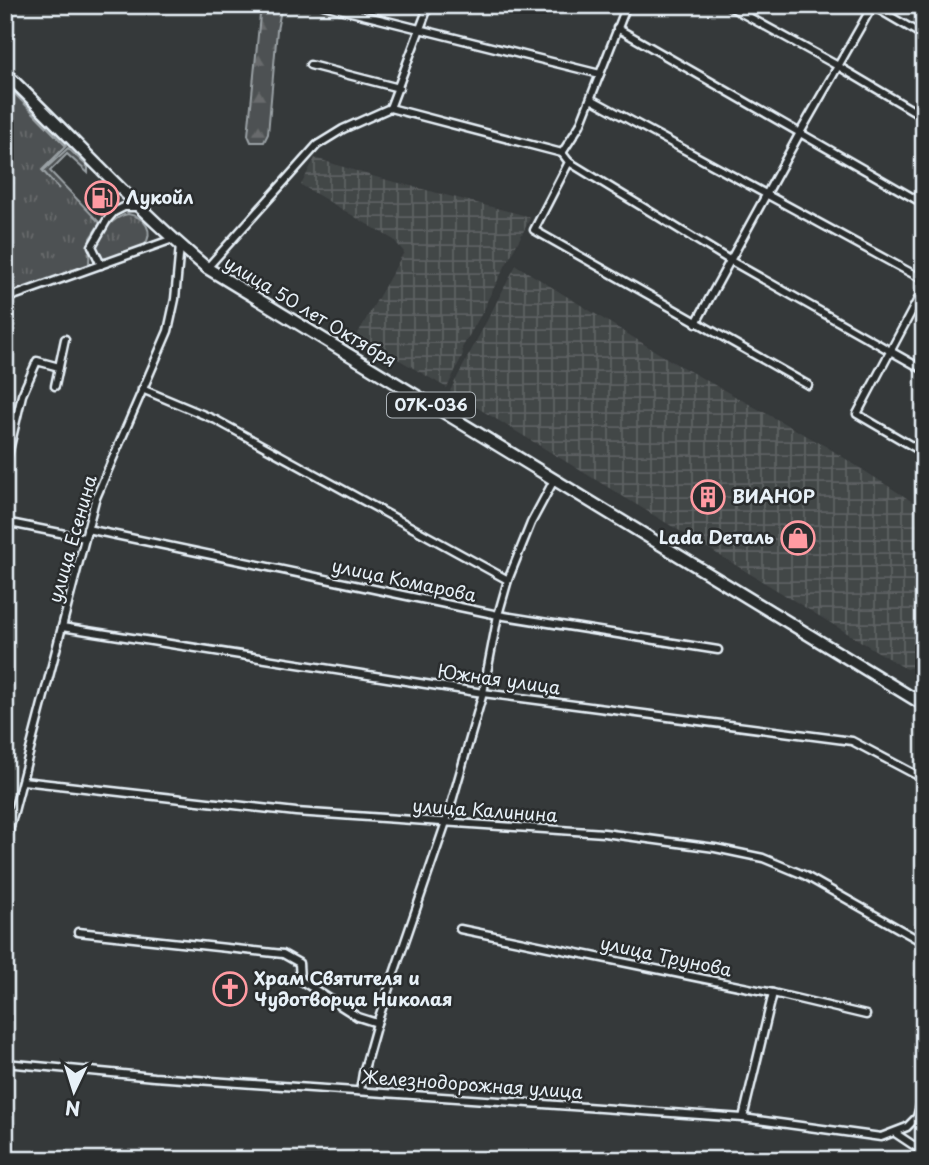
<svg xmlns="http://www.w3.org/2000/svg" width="929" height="1165" font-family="'Playpen Sans',sans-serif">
<defs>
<pattern id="industrial-grid" width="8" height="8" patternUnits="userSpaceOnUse" patternTransform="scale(1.75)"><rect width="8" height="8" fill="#424647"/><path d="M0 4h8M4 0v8" fill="none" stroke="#5d6162"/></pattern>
<pattern id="grass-tufts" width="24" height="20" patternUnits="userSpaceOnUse" patternTransform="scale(1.75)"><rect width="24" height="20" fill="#4d5152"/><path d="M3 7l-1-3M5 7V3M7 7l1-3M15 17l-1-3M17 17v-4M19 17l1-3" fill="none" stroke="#676a6c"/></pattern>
<pattern id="forest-firs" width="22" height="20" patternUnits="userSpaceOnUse" patternTransform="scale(1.75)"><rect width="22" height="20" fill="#4d5152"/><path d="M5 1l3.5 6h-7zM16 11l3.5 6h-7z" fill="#676a6c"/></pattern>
</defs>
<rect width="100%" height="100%" fill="#35393a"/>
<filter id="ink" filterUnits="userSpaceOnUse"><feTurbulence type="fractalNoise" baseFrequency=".0143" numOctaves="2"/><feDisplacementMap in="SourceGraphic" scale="14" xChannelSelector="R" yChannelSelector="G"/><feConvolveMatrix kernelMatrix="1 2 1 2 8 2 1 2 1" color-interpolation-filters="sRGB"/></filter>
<g filter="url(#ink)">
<g fill="url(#industrial-grid)">
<polygon points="315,158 372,176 531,217 487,301 486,306 462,348 463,354 447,388 357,335 404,252 394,240 301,185"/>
<polygon points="516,265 673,362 827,447 924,509 924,651 918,666 906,669 450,391"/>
</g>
<g fill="url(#grass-tufts)" stroke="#9aa1a5" stroke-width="2">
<polygon points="5,84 66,146 42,170 59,189 43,171 68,148 88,167 88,173 67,154 50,171 100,223 90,238 89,265 5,295"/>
<path d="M128,214C145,217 155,231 144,246L109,259L102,258L95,248C97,234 115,216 128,214Z"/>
</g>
<polygon fill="url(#forest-firs)" stroke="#9aa1a5" stroke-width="2" points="261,5 282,5 277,30 268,134 264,142 251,142 248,135"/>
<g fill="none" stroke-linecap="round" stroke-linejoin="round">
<defs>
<g id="minor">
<polyline points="323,5 600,74"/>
<polyline points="627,5 580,125 562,153 569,162 534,230 808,385"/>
<polyline points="727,5 838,66 924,117"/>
<polyline points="871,5 924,36"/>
<polyline points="617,28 924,204"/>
<polyline points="310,65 399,88"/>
<polyline points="591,99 924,280"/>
<polyline points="390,108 429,5"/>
<polyline points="569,162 731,261 924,370"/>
<polyline points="101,265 92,246 107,220 114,212 124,207 139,207"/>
<polyline points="207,268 317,145 343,129 390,108 562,153"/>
<polyline points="924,288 857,414 924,453"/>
<polyline points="5,299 173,239"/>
<polyline points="696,323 801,131 873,5"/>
<polyline points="55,386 65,339"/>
<polyline points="142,389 216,420 508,580"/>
<polyline points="5,468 22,395 37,361 59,367"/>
<polyline points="5,522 85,538"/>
<polyline points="87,529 498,615 718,650"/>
<polyline points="62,627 483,693 852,741 924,779"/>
<polyline points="23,781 296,812 604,833 715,848 763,858 804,875 924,943"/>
<polyline points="5,846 95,500 168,331 175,299 180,246"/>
<polyline points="460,929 773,993 866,1015"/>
<polyline points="78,932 283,954 299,963 300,980 358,1017 377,1023"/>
<polyline points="5,1063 154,1077 743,1118 881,1137 907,1127 917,1117 924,1091"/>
<polyline points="360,1091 363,1073 377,1023 446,822 483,693 498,615 508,580 531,523 554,480"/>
<polyline points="743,1118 773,993"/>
<polyline points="895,1133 919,1149 922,1160"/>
</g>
<path id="primary" d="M5,73C73,138 135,208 207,268L924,705"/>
</defs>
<use href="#minor" stroke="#e8f1f8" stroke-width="11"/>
<use href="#primary" stroke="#e8f1f8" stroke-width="15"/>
<use href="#minor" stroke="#2a2d2e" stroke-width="6"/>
<use href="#primary" stroke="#2a2d2e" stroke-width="10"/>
<defs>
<polyline id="rail" points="5,1155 14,1160"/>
</defs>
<use href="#rail" stroke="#e8f1f8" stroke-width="4.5"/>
<use href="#rail" stroke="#2a2d2e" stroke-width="2" stroke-dasharray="5" stroke-linecap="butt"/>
</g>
</g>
<defs>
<symbol id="fuel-ring" viewBox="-11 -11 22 22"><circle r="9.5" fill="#2a2d2e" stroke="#ff9aa2" stroke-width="1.5"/><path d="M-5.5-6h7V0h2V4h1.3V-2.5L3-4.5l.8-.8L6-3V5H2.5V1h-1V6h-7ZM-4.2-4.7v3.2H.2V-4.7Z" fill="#ff9aa2"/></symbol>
<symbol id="building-ring" viewBox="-11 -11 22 22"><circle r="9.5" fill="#2a2d2e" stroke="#ff9aa2" stroke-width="1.5"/><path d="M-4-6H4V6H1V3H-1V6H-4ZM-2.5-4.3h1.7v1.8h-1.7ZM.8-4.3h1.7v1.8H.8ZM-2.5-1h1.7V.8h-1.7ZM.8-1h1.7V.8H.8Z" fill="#ff9aa2"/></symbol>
<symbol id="shop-ring" viewBox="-11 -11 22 22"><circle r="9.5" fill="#2a2d2e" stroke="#ff9aa2" stroke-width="1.5"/><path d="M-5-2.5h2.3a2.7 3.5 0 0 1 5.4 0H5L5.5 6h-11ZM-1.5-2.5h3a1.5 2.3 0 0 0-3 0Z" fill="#ff9aa2"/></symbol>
<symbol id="church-ring" viewBox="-11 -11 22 22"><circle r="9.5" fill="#2a2d2e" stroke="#ff9aa2" stroke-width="1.5"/><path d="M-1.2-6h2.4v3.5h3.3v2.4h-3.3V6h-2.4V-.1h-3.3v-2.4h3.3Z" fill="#ff9aa2"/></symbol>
</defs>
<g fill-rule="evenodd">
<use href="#fuel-ring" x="83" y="179" width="38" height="38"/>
<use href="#building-ring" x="689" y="478" width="38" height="38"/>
<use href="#shop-ring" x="779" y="519" width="38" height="38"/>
<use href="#church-ring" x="211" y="970" width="38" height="38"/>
</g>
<g text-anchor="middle" stroke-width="5" stroke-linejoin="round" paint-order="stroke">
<rect fill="#2a2d2e" stroke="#afb6bb" stroke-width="2" x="387" y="392.5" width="88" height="25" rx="5"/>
<g font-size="16" font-weight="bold" fill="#e8f1f8">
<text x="431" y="411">07К-036</text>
</g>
<g font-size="18" font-weight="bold" fill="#e8f1f8" stroke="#2a2d2e" text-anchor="start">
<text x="126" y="204">Лукойл</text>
<text x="732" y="503">ВИАНОР</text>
<text x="774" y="544" text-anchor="end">Lada Dеталь</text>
<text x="254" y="985">Храм Святителя и<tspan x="254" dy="21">Чудотворца Николая</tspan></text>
</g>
<g font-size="18" fill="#e8f1f8" stroke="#2a2d2e">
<text transform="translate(310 312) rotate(31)" y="6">улица 50 лет Октября</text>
<text transform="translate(73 539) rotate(-74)" y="6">улица Есенина</text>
<text transform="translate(404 581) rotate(12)" y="6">улица Комарова</text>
<text transform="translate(499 680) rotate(8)" y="6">Южная улица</text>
<text transform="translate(485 811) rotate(4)" y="6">улица Калинина</text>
<text transform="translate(666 957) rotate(12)" y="6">улица Трунова</text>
<text transform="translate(472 1085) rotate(4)" y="6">Железнодорожная улица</text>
</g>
</g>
<rect width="929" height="1165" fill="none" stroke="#2a2d2e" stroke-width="28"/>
<rect x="14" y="14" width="901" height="1137" fill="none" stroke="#e8f1f8" stroke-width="2.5" filter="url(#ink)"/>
<g transform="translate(74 1091) rotate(184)" stroke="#2a2d2e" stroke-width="5" paint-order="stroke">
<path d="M0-5L12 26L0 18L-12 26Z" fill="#e8f1f8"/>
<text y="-10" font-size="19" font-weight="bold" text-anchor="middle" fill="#e8f1f8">N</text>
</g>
</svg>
